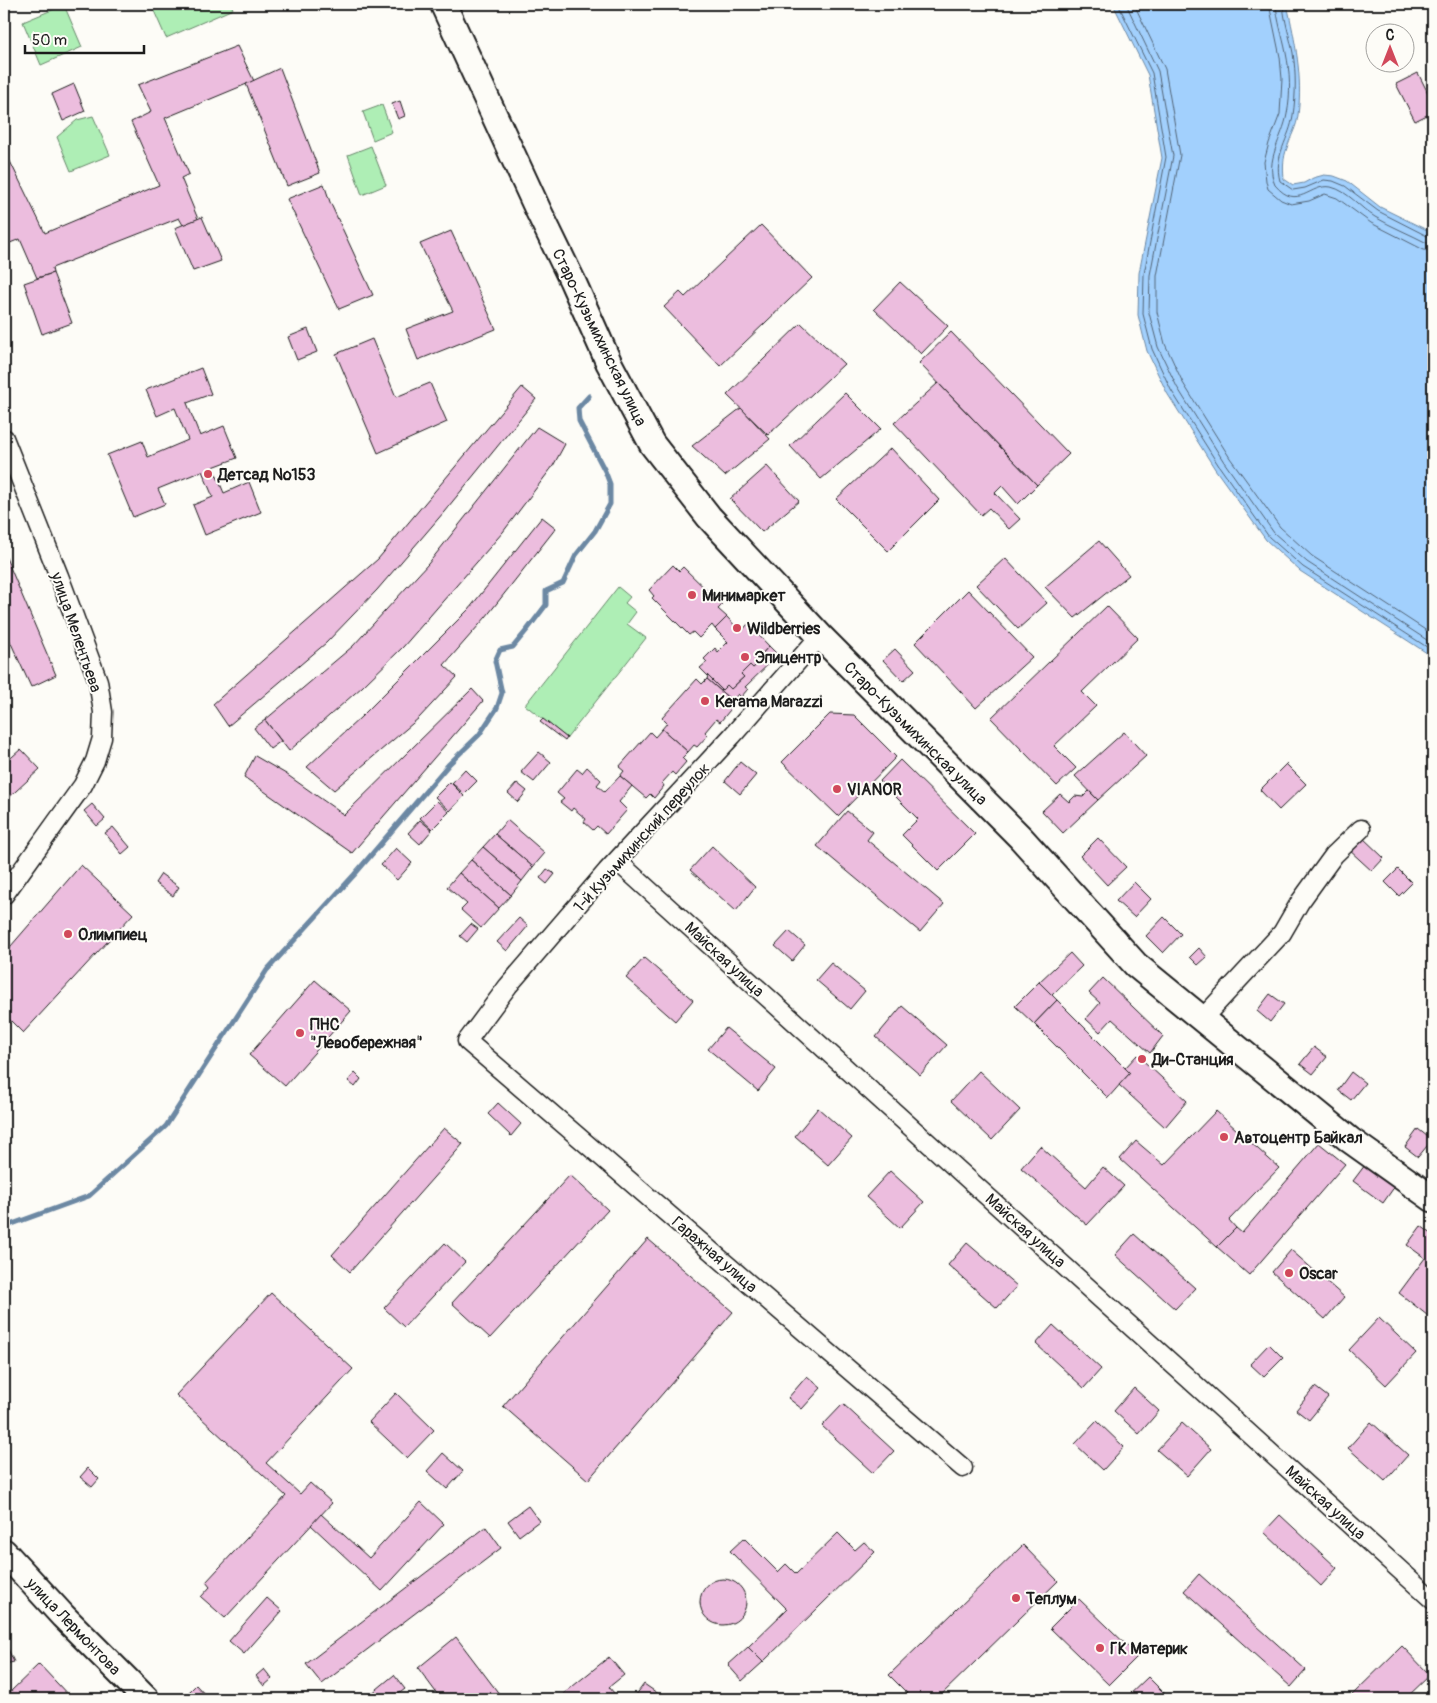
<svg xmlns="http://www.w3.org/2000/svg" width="1437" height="1703" font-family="Pangolin,sans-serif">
<rect width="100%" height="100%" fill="#fdfcf7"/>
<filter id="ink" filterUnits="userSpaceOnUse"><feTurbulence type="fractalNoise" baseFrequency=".02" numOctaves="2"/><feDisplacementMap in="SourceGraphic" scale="10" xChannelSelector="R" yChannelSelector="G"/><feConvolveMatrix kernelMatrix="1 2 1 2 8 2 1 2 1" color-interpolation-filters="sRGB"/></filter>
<g filter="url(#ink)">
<g fill="#aeeeb5" stroke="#658568">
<polygon points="151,4 231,4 233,9 166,38"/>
<polygon points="64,5 82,47 41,65 23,22"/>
<polygon points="382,105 392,132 373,140 363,112"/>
<polygon points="93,116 110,155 71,171 57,137 77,120"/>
<polygon points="371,146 386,185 362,195 348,155"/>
<polygon points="618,587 630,597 625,603 636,612 627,624 646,638 567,738 525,705"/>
</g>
<path fill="#a2d0fd" stroke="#6c88a3" d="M1113,4H1287C1295,41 1303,77 1298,115C1297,127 1290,137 1287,148C1283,158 1283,168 1284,179L1293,185L1304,183L1313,178L1324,175L1334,176L1347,181L1380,207L1433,233V657L1300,571L1266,540L1215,469L1167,393L1147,351L1138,315L1139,273L1162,158L1148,75Z"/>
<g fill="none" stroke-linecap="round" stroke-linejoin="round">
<g stroke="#526476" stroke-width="1">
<polyline points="1118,4 1152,73 1166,157 1144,274 1143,314 1152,349 1171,390 1219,466 1269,537 1303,567 1433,651"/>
<polyline points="1126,4 1158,71 1173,156 1150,275 1149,313 1158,347 1177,387 1224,462 1274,533 1307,562 1433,644"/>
<polyline points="1134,4 1165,69 1180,155 1157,276 1157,312 1165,344 1183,383 1230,458 1280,527 1312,556 1433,635"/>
<polyline points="1269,4 1280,57 1282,79 1280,114 1269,143 1264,162 1266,181 1268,189 1281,200 1291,204 1309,201 1325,194 1337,198 1371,223 1424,250 1433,251"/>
<path d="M1276,4C1277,20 1283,37 1286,53C1290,72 1291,95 1287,114C1283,138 1264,160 1275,185C1298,212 1310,183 1331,187C1348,191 1360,208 1375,217C1392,227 1410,234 1427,243L1433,244"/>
<path d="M1283,4C1284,20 1290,37 1293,53C1296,73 1296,95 1293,115C1290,139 1273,155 1280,181L1293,190L1305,188L1324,180L1333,181L1345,186L1378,211L1429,237H1433"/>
</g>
<polyline stroke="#6c88a3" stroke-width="5" points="4,1227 89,1196 166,1126 267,970 354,875 449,764 479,735 497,708 502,693 495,661 500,650 513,647 527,630 546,605 546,591 563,583 576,555 595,531 610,504 610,484 605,471 579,421 578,408 589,396"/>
</g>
<g fill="#ecbdde" stroke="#1c1c1c">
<polygon points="237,46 254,81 165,118 189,174 181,178 198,219 183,225 179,218 52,268 53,273 37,278 20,239 5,245 4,243 4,149 45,233 159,185 131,122 151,112 138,85"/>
<polygon points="280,68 320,173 287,186 246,84"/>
<polygon points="1418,73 1433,103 1433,112 1415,121 1396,84"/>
<polygon points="74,84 85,111 63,121 52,94"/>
<polygon points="400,101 405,116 398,119 392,104"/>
<polygon points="324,184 330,202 373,295 339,309 287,199"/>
<polygon points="202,217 221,261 193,271 175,228"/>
<polygon points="761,225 812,278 720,366 664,307 680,292 685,297"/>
<polygon points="451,231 496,329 418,360 406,329 453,311 420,244"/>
<polygon points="53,273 72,323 42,334 24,283"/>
<polygon points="900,282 948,326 921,354 874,309"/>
<polygon points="801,323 844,364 768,435 727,395"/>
<polygon points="308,329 317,352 297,360 288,337"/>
<polygon points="951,332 1069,454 1037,485 919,363"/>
<polygon points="372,339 396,397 430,383 447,422 378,453 336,354"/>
<polygon points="201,368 211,394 187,403 200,436 224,426 237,458 213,467 224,493 249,482 261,512 205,535 193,505 213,497 202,471 158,489 165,504 133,517 107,455 142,441 148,457 188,440 175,408 157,416 146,390"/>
<polygon points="938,383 1037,485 1018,504 1002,486 995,493 1020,519 1009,529 989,508 981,515 894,423"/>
<polygon points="522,387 536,399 444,512 377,590 326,643 228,726 213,704 378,559"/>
<polygon points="845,393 881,429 821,479 790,446"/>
<polygon points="741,408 770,439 725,476 692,446"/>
<polygon points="537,427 565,444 553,466 503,532 403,647 362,687 289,751 265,720 353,646 428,564"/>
<polygon points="891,448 939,500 888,551 836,499"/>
<polygon points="767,466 799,501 762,532 730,499"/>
<polygon points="542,517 556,528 486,617 444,665 457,677 419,718 334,790 307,767 361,717 469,609"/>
<polygon points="1099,541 1129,575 1075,618 1045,587"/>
<polygon points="4,553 56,675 31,687 4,628"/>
<polygon points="1005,558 1047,603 1018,629 976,585"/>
<polygon points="673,565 679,571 683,567 722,605 718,609 727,617 715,629 712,625 699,638 693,632 689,635 652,598 654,596 649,590"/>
<polygon points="968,590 1032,657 976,708 915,643"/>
<polygon points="1107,606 1138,638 1082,692 1096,706 1054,746 1076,768 1057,786 991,718"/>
<polygon points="727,617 741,632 748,624 769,646 761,655 765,658 753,668 750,665 741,674 744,677 731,689 727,685 722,690 700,668 707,662 704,659 715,648 718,652 728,642 715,629"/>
<polygon points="769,646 778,655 745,687 748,689 741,697 738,694 732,701 707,679 708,676 722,690 727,685 731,689 744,677 741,674 750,665 753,668 765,658 761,655"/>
<polygon points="895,649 915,670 903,681 883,660"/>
<polygon points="697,679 702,684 707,679 732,701 727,707 730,710 720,722 716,719 705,732 708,735 697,747 694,745 688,752 662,729 667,723 662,718"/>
<polygon points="472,689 483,701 352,853 244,777 255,756 286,774 344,815"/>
<polygon points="830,714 854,715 896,757 838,816 782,762"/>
<polygon points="543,719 567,738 565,741 540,722"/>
<polygon points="265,720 281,741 270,749 254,728"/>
<polygon points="662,729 688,752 682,758 686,762 675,775 672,772 662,783 664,786 654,798 650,794 646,798 620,776 624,771 619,767 650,732 655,737"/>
<polygon points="1124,732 1146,756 1098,800 1075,776"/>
<polygon points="21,749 40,769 4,802 4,764"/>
<polygon points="539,752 551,762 534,782 521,772"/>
<polygon points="900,760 975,834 938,871 902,835 918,819 880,781"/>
<polygon points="740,762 756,775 740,794 725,781"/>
<polygon points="1286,764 1306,784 1279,810 1260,790"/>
<polygon points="587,767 601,780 597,785 605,792 620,776 632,786 619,802 627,810 606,834 597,826 593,830 584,822 586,819 573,808 571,811 560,802 564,799 557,793 577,769 582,773"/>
<polygon points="465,769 477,781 464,794 452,783"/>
<polygon points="450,782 464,796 450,811 435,797"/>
<polygon points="517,783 527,791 518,802 508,793"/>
<polygon points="1089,791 1098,800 1063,833 1042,811 1060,794 1069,802 1075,796 1083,797"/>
<polygon points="437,801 449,812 432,829 420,818"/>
<polygon points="92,804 105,819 97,826 84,811"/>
<polygon points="847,811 873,832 867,840 944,904 920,932 817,846"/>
<polygon points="420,820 432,830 420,844 408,833"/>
<polygon points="507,820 545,853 533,867 495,834"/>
<polygon points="113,827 130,847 122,854 105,833"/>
<polygon points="495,834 533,867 522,881 483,847"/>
<polygon points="1361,836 1384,858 1372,871 1348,849"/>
<polygon points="1098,838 1126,867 1107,885 1080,856"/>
<polygon points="712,846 755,887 736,911 690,870"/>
<polygon points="483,847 522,881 511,895 471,860"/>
<polygon points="396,848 412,863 397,880 381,865"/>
<polygon points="471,860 511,895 499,908 459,873"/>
<polygon points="81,865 133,914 23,1033 4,1014 4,954"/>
<polygon points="547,869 555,874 547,884 540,878"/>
<polygon points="1398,869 1412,883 1399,896 1385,882"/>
<polygon points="459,873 499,908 481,928 461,910 467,904 447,887"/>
<polygon points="161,874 179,887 173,896 155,883"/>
<polygon points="1134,882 1151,899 1134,917 1116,901"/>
<polygon points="1433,916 1433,929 1427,923"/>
<polygon points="1164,917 1181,934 1163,953 1146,936"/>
<polygon points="519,918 528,926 507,951 497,942"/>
<polygon points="471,924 478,929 467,942 460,936"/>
<polygon points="789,931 805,945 792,961 775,946"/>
<polygon points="1199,948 1207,957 1198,965 1190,957"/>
<polygon points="1070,953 1082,966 1052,995 1039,982"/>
<polygon points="644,958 693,1000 675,1021 626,978"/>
<polygon points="831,963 865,991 850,1009 816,980"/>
<polygon points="1103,978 1163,1036 1150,1053 1112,1019 1100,1032 1086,1019 1100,1003 1089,993"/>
<polygon points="315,980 351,1011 285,1086 249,1055"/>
<polygon points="1039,982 1057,1000 1034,1024 1015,1006"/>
<polygon points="1270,994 1284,1004 1270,1022 1257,1011"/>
<polygon points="1057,1000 1130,1073 1108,1098 1034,1024"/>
<polygon points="902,1006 947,1045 920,1075 876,1037"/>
<polygon points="726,1028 776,1069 758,1091 708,1049"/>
<polygon points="1314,1047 1327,1057 1313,1074 1300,1064"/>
<polygon points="1137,1055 1187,1101 1165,1127 1119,1085 1130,1073 1125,1068"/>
<polygon points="979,1071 1020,1110 992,1140 951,1101"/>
<polygon points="1351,1072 1365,1083 1351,1100 1338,1090"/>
<polygon points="355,1073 361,1079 355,1087 348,1081"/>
<polygon points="498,1103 521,1124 511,1136 488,1114"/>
<polygon points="818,1108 852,1138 828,1165 795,1136"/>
<polygon points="1216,1111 1279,1168 1229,1220 1236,1228 1217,1247 1120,1159 1136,1141 1164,1165"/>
<polygon points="444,1128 463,1144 350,1272 332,1255"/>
<polygon points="1418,1129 1432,1140 1418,1157 1405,1147"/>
<polygon points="1319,1143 1345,1164 1249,1275 1217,1247 1236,1228 1242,1233"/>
<polygon points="1040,1146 1086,1187 1103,1167 1124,1186 1087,1225 1021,1168"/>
<polygon points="1365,1165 1395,1186 1383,1203 1353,1181"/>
<polygon points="890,1171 924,1202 900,1228 866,1197"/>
<polygon points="570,1175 608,1210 490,1338 452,1303"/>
<polygon points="1421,1226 1433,1235 1433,1318 1432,1319 1399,1293 1425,1258 1407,1245"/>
<polygon points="1134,1234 1195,1288 1175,1309 1115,1255"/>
<polygon points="648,1239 733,1312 588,1480 503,1406"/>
<polygon points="445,1243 465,1262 404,1327 384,1308"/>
<polygon points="967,1243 1017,1286 997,1308 948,1265"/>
<polygon points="1291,1250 1344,1297 1325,1319 1272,1272"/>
<polygon points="271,1293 353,1369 266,1463 300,1494 310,1483 332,1503 225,1618 201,1597 210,1587 206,1582 286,1496 176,1395"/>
<polygon points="1379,1318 1416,1353 1386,1385 1349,1350"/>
<polygon points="1053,1325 1101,1369 1084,1388 1036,1344"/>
<polygon points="1269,1344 1283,1358 1264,1377 1250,1364"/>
<polygon points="807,1376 821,1388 802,1409 788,1398"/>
<polygon points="1315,1387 1328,1397 1309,1420 1296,1410"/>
<polygon points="1134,1388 1159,1411 1139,1434 1114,1411"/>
<polygon points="396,1393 434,1430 407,1458 369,1422"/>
<polygon points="843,1404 894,1451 873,1473 822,1426"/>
<polygon points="1097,1421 1124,1447 1103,1470 1075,1444"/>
<polygon points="1371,1422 1408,1455 1385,1481 1348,1448"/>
<polygon points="1182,1423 1211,1449 1187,1476 1157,1450"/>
<polygon points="443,1453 463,1471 447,1489 427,1471"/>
<polygon points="88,1468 99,1479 92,1487 80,1477"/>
<polygon points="421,1502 444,1524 382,1591 311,1525 321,1514 369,1558"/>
<polygon points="528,1506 539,1521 519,1536 508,1521"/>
<polygon points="1280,1515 1337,1568 1321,1586 1264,1532"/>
<polygon points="486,1527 501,1548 322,1684 306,1664"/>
<polygon points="838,1533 855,1550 864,1542 875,1552 763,1662 748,1647 787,1609 730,1551 744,1538 778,1572 786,1564 796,1574"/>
<polygon points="1023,1545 1058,1581 937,1699 913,1699 889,1675"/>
<polygon points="1199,1574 1306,1670 1291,1687 1184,1591"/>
<circle cx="723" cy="1602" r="23"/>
<polygon points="267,1598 282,1611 244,1654 229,1641"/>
<polygon points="1079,1599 1138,1656 1109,1685 1050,1628"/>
<polygon points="456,1637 503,1699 441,1699 418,1668"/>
<polygon points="1402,1646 1430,1675 1405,1699 1348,1699"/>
<polygon points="7,1647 14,1662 5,1664 8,1666 4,1670 4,1648"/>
<polygon points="748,1647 763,1662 742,1681 728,1665"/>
<polygon points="609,1657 624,1675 609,1687 619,1699 557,1699"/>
<polygon points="39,1664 72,1699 17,1699 10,1692"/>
<polygon points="264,1669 272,1679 264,1686 256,1676"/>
<polygon points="394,1675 405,1689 392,1699 365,1699"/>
<polygon points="1148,1677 1170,1699 1125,1699"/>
<polygon points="644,1684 666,1699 633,1699"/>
<polygon points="196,1685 208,1698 207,1699 194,1699 188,1693"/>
</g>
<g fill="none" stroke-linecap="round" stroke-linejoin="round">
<defs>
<g id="minor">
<polyline points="4,438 59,576 98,681 103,712 102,738 95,761 83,785 4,895"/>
<polyline points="820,636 732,736 607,871 508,986 467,1041 963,1468"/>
<polyline points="617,861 1433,1600"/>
<polyline points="1202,1019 1282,933 1300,902 1318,877 1334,855 1361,829"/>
</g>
<g id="secondary">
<polyline points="443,4 538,210 572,280 609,363 652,444 709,517 820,636 1021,838 1136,965 1350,1140 1433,1199"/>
<polyline points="4,1552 63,1616 146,1699"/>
</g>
</defs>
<use href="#minor" stroke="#1c1c1c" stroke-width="21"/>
<use href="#secondary" stroke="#1c1c1c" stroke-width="29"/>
<use href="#minor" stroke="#fdfcf7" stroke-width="18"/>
<use href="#secondary" stroke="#fdfcf7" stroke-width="25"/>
</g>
</g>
<g fill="#d1495b" stroke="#fdfcf7" stroke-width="2">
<circle cx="208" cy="474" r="5"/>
<circle cx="692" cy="595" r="5"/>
<circle cx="737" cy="628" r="5"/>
<circle cx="745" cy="657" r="5"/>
<circle cx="705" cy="701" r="5"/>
<circle cx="837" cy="789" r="5"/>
<circle cx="68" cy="934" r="5"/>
<circle cx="300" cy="1033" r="5"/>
<circle cx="1142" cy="1059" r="5"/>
<circle cx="1224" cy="1137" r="5"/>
<circle cx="1289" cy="1273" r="5"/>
<circle cx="1016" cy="1598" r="5"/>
<circle cx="1100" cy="1648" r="5"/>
</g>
<g text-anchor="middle" stroke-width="4" stroke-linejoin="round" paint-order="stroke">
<g font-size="16" fill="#1c1c1c" stroke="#fdfcf7">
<text transform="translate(600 337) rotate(64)" y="6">Старо-Кузьмихинская улица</text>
<text transform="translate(77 632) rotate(71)" y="6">улица Мелентьева</text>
<text transform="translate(916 733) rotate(45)" y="6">Старо-Кузьмихинская улица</text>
<text transform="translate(641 837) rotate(-48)" y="6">1-й Кузьмихинский переулок</text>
<text transform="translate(725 959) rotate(43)" y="6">Майская улица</text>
<text transform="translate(1026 1230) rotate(42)" y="6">Майская улица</text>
<text transform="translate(715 1254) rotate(41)" y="6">Гаражная улица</text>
<text transform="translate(1326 1502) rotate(42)" y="6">Майская улица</text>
<text transform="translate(74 1626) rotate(46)" y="6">улица Лермонтова</text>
</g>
<g font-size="16" font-weight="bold" fill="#1c1c1c" stroke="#fdfcf7" text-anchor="start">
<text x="218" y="480">Детсад №153</text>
<text x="702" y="601">Минимаркет</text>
<text x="747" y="634">Wildberries</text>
<text x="755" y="663">Эпицентр</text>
<text x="715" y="707">Kerama Marazzi</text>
<text x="847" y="795">VIANOR</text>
<text x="78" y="940">Олимпиец</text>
<text x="310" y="1030">ПНС<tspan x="310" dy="18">"Левобережная"</tspan></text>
<text x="1152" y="1065">Ди-Станция</text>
<text x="1234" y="1143">Автоцентр Байкал</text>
<text x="1299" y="1279">Oscar</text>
<text x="1026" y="1604">Теплум</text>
<text x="1110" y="1654">ГК Материк</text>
</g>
</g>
<rect width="1437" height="1703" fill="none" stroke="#fdfcf7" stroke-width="20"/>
<rect x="10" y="10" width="1417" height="1683" fill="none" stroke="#1c1c1c" stroke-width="2" filter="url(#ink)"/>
<g transform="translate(1390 48)"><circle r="24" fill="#fdfcf7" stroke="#a3a29f"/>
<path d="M0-4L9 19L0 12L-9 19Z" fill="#d1495b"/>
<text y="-8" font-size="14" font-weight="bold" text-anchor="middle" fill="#1c1c1c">С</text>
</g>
<path d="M25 45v8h119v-8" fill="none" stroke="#1c1c1c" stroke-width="2.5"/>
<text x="32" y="45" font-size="15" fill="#1c1c1c" stroke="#fdfcf7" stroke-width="4" paint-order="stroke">50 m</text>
</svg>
